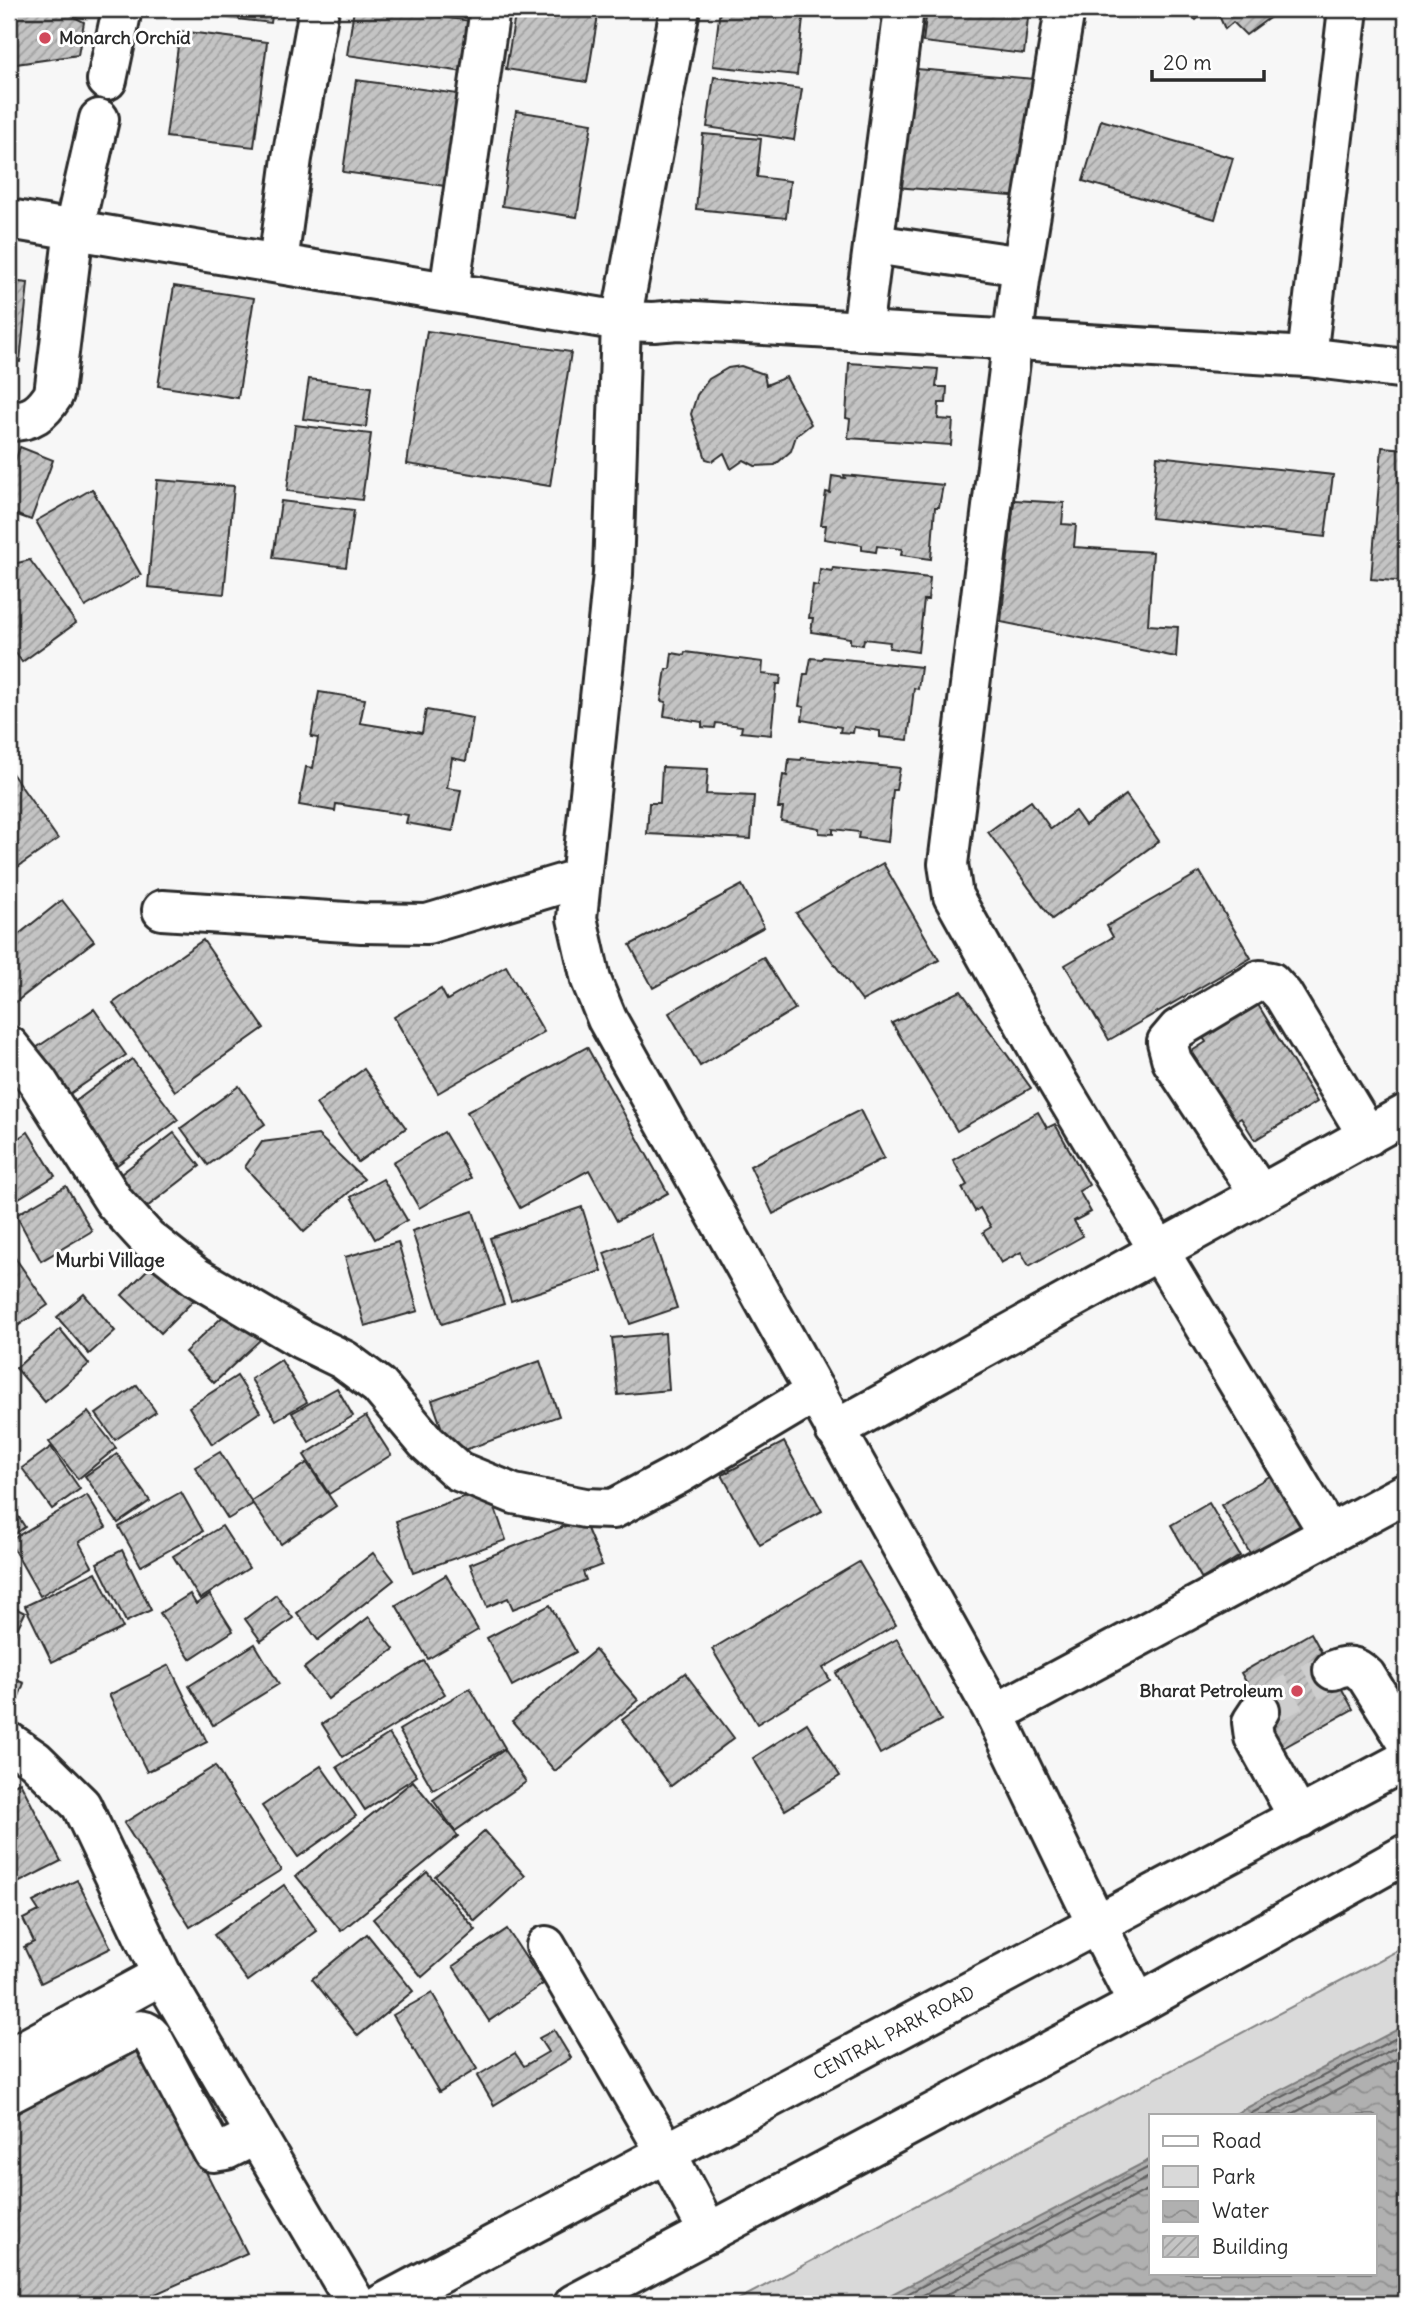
<svg xmlns="http://www.w3.org/2000/svg" width="1415" height="2313" font-family="Delius,sans-serif">
<defs>
<pattern id="water-waves" width="16" height="10" patternUnits="userSpaceOnUse" patternTransform="scale(1.75)"><rect width="16" height="10" fill="#b0b0b0"/><path d="M0 5q4-4 8 0t8 0" fill="none" stroke="#8f8f8f"/></pattern>
<pattern id="building-hatch" width="6" height="6" patternUnits="userSpaceOnUse" patternTransform="scale(1.75)"><rect width="6" height="6" fill="#c4c4c4"/><path d="M-1 1l2-2M0 6l6-6M5 7l2-2" fill="none" stroke="#9f9f9f"/></pattern>
</defs>
<rect width="100%" height="100%" fill="#f7f7f7"/>
<filter id="ink" filterUnits="userSpaceOnUse"><feTurbulence type="fractalNoise" baseFrequency=".0143" numOctaves="2"/><feDisplacementMap in="SourceGraphic" scale="14" xChannelSelector="R" yChannelSelector="G"/><feConvolveMatrix kernelMatrix="1 2 1 2 8 2 1 2 1" color-interpolation-filters="sRGB"/></filter>
<g filter="url(#ink)">
<path fill="#d9d9d9" stroke="#828282" stroke-width="2" fill-rule="evenodd" d="M1406,1946V2304H730ZM1151,2115H1375V2273H1151Z"/>
<polygon fill="url(#water-waves)" stroke="#7b7b7b" stroke-width="2" points="1406,2025 1406,2304 873,2304 1151,2159 1151,2273 1375,2273 1375,2115 1233,2115"/>
<g fill="none" stroke-linecap="round" stroke-linejoin="round">
<g stroke="#606060" stroke-width="2">
<polyline points="1248,2115 1406,2033"/>
<polyline points="1267,2115 1406,2042"/>
<polyline points="1290,2115 1406,2054"/>
<polyline points="888,2304 1151,2166"/>
<polyline points="906,2304 1151,2176"/>
<polyline points="929,2304 1151,2188"/>
</g>
</g>
<g fill="url(#building-hatch)" stroke="#2b2b2b" stroke-width="2">
<polygon points="9,9 59,9 84,22 78,55 9,65"/>
<polygon points="170,9 273,9 271,23 170,11"/>
<polygon points="354,9 385,9 485,23 478,74 347,55"/>
<polygon points="516,9 599,9 587,82 506,69"/>
<polygon points="720,9 804,9 797,75 713,66"/>
<polygon points="927,9 1029,9 1024,54 923,42"/>
<polygon points="1183,9 1208,9 1196,20"/>
<polygon points="1216,9 1274,9 1276,13 1246,35 1233,22 1225,29"/>
<polygon points="180,31 267,42 254,147 166,137"/>
<polygon points="905,68 1034,79 1024,197 895,187"/>
<polygon points="714,77 802,89 794,140 707,127"/>
<polygon points="356,80 473,96 460,188 343,172"/>
<polygon points="516,111 592,123 577,217 502,206"/>
<polygon points="1101,120 1233,158 1215,219 1083,181"/>
<polygon points="703,134 761,139 757,177 790,181 786,218 696,209"/>
<polygon points="9,281 28,283 20,362 9,361"/>
<polygon points="174,286 254,298 238,398 158,386"/>
<polygon points="427,331 571,352 550,486 407,464"/>
<polygon points="849,363 938,369 936,387 947,387 946,403 939,403 938,419 953,420 951,445 848,438 850,419 846,418"/>
<polygon points="741,366 764,374 766,385 786,377 811,424 796,436 791,451 775,465 755,466 744,460 731,469 724,453 713,461 706,459 691,414 697,395 709,379 728,368"/>
<polygon points="309,379 371,387 366,427 303,419"/>
<polygon points="295,425 371,434 362,500 287,491"/>
<polygon points="20,447 53,460 31,520 9,512 9,478"/>
<polygon points="1382,447 1406,449 1406,582 1371,579"/>
<polygon points="1157,456 1333,475 1325,537 1151,518"/>
<polygon points="844,475 943,485 939,507 935,507 931,559 901,555 902,549 877,546 876,552 862,550 862,545 824,539 826,525 821,525 826,492 830,493 832,476 845,478"/>
<polygon points="157,480 234,486 224,594 148,587"/>
<polygon points="92,489 141,575 85,607 36,521"/>
<polygon points="1014,500 1064,503 1062,524 1076,525 1074,547 1153,552 1148,625 1178,627 1176,657 1001,622"/>
<polygon points="281,501 354,510 346,567 273,558"/>
<polygon points="30,560 76,623 22,662 9,643 9,565"/>
<polygon points="833,568 930,578 928,600 924,600 918,652 889,648 890,642 864,639 863,645 850,643 850,638 811,632 813,618 809,618 813,585 818,586 820,569 832,571"/>
<polygon points="685,652 763,662 762,674 781,676 780,684 776,684 771,735 741,732 742,726 716,723 715,728 702,727 702,722 664,716 666,702 661,701 666,669 670,669 672,653 684,655"/>
<polygon points="823,657 921,667 918,689 914,688 908,740 880,737 880,731 854,727 853,733 840,732 841,727 802,720 804,707 799,706 804,674 808,674 811,658 822,659"/>
<polygon points="319,692 365,699 360,723 422,733 426,710 473,718 466,761 452,758 447,788 461,790 453,831 406,823 408,815 336,804 335,811 299,805 306,767 313,768 318,738 311,737"/>
<polygon points="802,758 900,768 896,790 893,790 888,842 858,838 859,832 833,829 833,834 819,833 819,828 781,821 783,808 778,808 783,775 787,776 789,759 801,760"/>
<polygon points="662,767 708,769 706,794 754,796 751,839 647,834 649,803 660,803"/>
<polygon points="9,769 58,839 12,871 9,866"/>
<polygon points="1126,795 1159,841 1052,919 988,832 1031,801 1051,829 1075,811 1085,825"/>
<polygon points="883,863 939,960 862,1001 796,913"/>
<polygon points="1200,872 1251,958 1109,1040 1065,965 1113,937 1107,926"/>
<polygon points="742,885 764,927 653,988 630,945"/>
<polygon points="62,900 94,941 12,1005 9,1000 9,942"/>
<polygon points="203,940 264,1028 175,1091 113,1003"/>
<polygon points="763,957 795,1009 700,1066 669,1013"/>
<polygon points="506,966 544,1032 438,1093 394,1017 441,989 447,1000"/>
<polygon points="961,991 1031,1088 957,1131 892,1023"/>
<polygon points="1257,1003 1317,1102 1255,1140 1241,1118 1228,1126 1184,1056 1206,1042 1202,1036"/>
<polygon points="94,1009 126,1055 68,1095 36,1048"/>
<polygon points="587,1047 668,1193 617,1221 589,1170 520,1208 467,1112"/>
<polygon points="132,1059 178,1120 117,1165 72,1104"/>
<polygon points="364,1069 406,1128 358,1162 316,1104"/>
<polygon points="239,1086 265,1124 208,1165 181,1128"/>
<polygon points="860,1110 884,1158 773,1214 750,1166"/>
<polygon points="1038,1112 1047,1128 1055,1124 1089,1185 1079,1191 1091,1212 1074,1221 1083,1236 1029,1266 1021,1252 1001,1263 983,1232 991,1227 980,1208 975,1211 962,1188 967,1185 953,1160"/>
<polygon points="28,1132 55,1176 9,1204 9,1144"/>
<polygon points="444,1132 471,1178 419,1208 393,1162"/>
<polygon points="174,1133 200,1166 143,1210 117,1177"/>
<polygon points="318,1135 364,1179 304,1232 245,1167 262,1142"/>
<polygon points="383,1179 407,1220 375,1239 351,1197"/>
<polygon points="66,1186 92,1231 41,1261 16,1215"/>
<polygon points="582,1207 602,1271 511,1301 490,1238"/>
<polygon points="473,1211 504,1304 442,1324 412,1231"/>
<polygon points="652,1235 677,1308 630,1324 604,1253"/>
<polygon points="398,1242 418,1311 365,1326 345,1257"/>
<polygon points="9,1249 48,1305 9,1332"/>
<polygon points="158,1259 197,1297 161,1333 122,1295"/>
<polygon points="84,1294 115,1331 89,1354 57,1317"/>
<polygon points="231,1309 260,1340 214,1383 185,1352"/>
<polygon points="60,1329 89,1364 45,1402 16,1368"/>
<polygon points="665,1333 669,1390 618,1395 612,1338"/>
<polygon points="281,1360 307,1402 276,1420 251,1379"/>
<polygon points="540,1361 559,1416 451,1455 432,1400"/>
<polygon points="237,1376 260,1412 212,1444 189,1407"/>
<polygon points="137,1385 156,1412 115,1440 96,1414"/>
<polygon points="337,1388 353,1416 309,1442 292,1413"/>
<polygon points="88,1412 116,1448 78,1479 49,1442"/>
<polygon points="366,1416 391,1455 329,1494 304,1455"/>
<polygon points="784,1442 822,1511 760,1545 722,1475"/>
<polygon points="51,1447 80,1489 52,1509 22,1468"/>
<polygon points="220,1452 253,1504 228,1519 195,1467"/>
<polygon points="117,1454 150,1501 118,1523 85,1476"/>
<polygon points="307,1463 336,1506 281,1544 251,1501"/>
<polygon points="1275,1473 1304,1523 1251,1555 1221,1505"/>
<polygon points="488,1488 506,1540 413,1573 396,1521"/>
<polygon points="181,1492 203,1531 141,1566 119,1527"/>
<polygon points="87,1495 106,1527 79,1542 92,1566 40,1596 9,1541"/>
<polygon points="9,1502 25,1527 9,1538"/>
<polygon points="1209,1503 1240,1556 1202,1579 1171,1525"/>
<polygon points="583,1519 602,1565 583,1572 586,1580 513,1609 508,1598 487,1607 470,1564"/>
<polygon points="222,1526 249,1568 200,1599 173,1556"/>
<polygon points="122,1550 151,1610 126,1622 97,1563"/>
<polygon points="373,1553 394,1580 318,1640 297,1613"/>
<polygon points="859,1562 896,1625 823,1668 830,1680 757,1724 712,1649"/>
<polygon points="96,1572 123,1628 52,1662 25,1606"/>
<polygon points="446,1575 478,1630 428,1659 396,1605"/>
<polygon points="190,1594 196,1604 210,1595 233,1631 190,1659 160,1613"/>
<polygon points="276,1595 293,1618 261,1641 245,1619"/>
<polygon points="9,1605 25,1613 9,1645"/>
<polygon points="550,1605 576,1652 512,1686 487,1638"/>
<polygon points="369,1617 394,1649 328,1699 304,1668"/>
<polygon points="1311,1633 1353,1709 1283,1748 1241,1673"/>
<polygon points="897,1639 941,1720 880,1754 836,1673"/>
<polygon points="255,1644 279,1684 213,1725 189,1686"/>
<polygon points="595,1650 638,1700 555,1771 512,1721"/>
<polygon points="424,1661 445,1694 343,1757 322,1724"/>
<polygon points="169,1665 207,1742 147,1772 109,1695"/>
<polygon points="685,1673 734,1738 671,1786 622,1720"/>
<polygon points="9,1677 24,1683 9,1723"/>
<polygon points="470,1688 505,1748 433,1790 399,1730"/>
<polygon points="807,1723 840,1776 785,1810 753,1758"/>
<polygon points="389,1734 417,1776 365,1810 337,1767"/>
<polygon points="504,1750 526,1782 455,1831 433,1800"/>
<polygon points="215,1766 281,1870 190,1927 124,1823"/>
<polygon points="321,1766 356,1816 298,1857 262,1806"/>
<polygon points="413,1781 458,1836 341,1931 296,1876"/>
<polygon points="20,1782 61,1861 16,1884 9,1870 9,1787"/>
<polygon points="485,1831 525,1876 475,1921 435,1876"/>
<polygon points="427,1872 476,1930 422,1977 373,1919"/>
<polygon points="77,1880 111,1948 41,1983 24,1947 34,1942 23,1919 39,1911 33,1902"/>
<polygon points="284,1885 317,1931 248,1981 214,1935"/>
<polygon points="507,1929 543,1984 489,2021 453,1966"/>
<polygon points="367,1934 413,1991 358,2036 312,1979"/>
<polygon points="432,1993 477,2069 439,2092 393,2015"/>
<polygon points="554,2030 571,2058 494,2105 477,2076 515,2053 524,2066 548,2052 539,2038"/>
<polygon points="142,2045 247,2253 133,2304 21,2304 9,2278 9,2112"/>
</g>
<g fill="none" stroke-linecap="round" stroke-linejoin="round">
<polyline stroke="#cecece" stroke-width="38" stroke-dasharray="38 19" stroke-linecap="butt" points="1260,1710 1333,1670"/>
<defs>
<g id="minor">
<polyline points="680,9 621,321 613,574 577,918 591,980 607,1019 995,1714 1097,1925 1138,2004"/>
<polyline points="1062,9 1064,15 1020,280 948,864 953,896 1048,1066 1329,1534"/>
<polyline points="107,80 122,9"/>
<polyline points="9,219 621,321 654,322 678,320 1307,357 1406,369"/>
<polyline points="874,244 1022,266"/>
<polyline points="278,263 292,158 319,9"/>
<polyline points="449,292 490,9"/>
<polyline points="862,331 904,9"/>
<polyline points="1307,357 1348,9"/>
<path d="M9,421C32,421 42,413 54,394L74,229L99,119"/>
<polyline points="162,910 362,923 427,924 581,878"/>
<polyline points="9,1046 38,1082 115,1203 147,1238 196,1277 301,1339 344,1360 379,1386 426,1442 458,1471 514,1494 585,1508 613,1509 679,1474 816,1392"/>
<polyline points="1260,1194 1172,1061 1167,1042 1178,1029 1260,980 1271,982 1283,995 1368,1136"/>
<polyline points="835,1430 1406,1114"/>
<path d="M1333,1670C1347,1664 1355,1665 1366,1676L1406,1740"/>
<polyline points="1260,1710 1252,1722 1254,1737 1299,1818"/>
<polyline points="995,1714 1406,1493"/>
<polyline points="9,1742 35,1760 81,1805 162,1975 356,2304"/>
<polyline points="546,1946 667,2154 709,2233"/>
<polyline points="9,2058 162,1975"/>
<path d="M9,2094L129,2032C139,2030 145,2028 152,2037L213,2152L226,2150L256,2135"/>
</g>
<g id="major">
<polyline points="382,2304 1406,1760"/>
<polyline points="574,2304 1138,2004 1406,1854"/>
</g>
</defs>
<use href="#minor" stroke="#2b2b2b" stroke-width="44"/>
<use href="#major" stroke="#2b2b2b" stroke-width="44"/>
<use href="#minor" stroke="#fff" stroke-width="38"/>
<use href="#major" stroke="#fff" stroke-width="38"/>
</g>
</g>
<g fill="#d1495b" stroke="#fff" stroke-width="2.5">
<circle cx="45" cy="38" r="7"/>
<circle cx="1297" cy="1691" r="7"/>
</g>
<g text-anchor="middle" stroke-width="6" stroke-linejoin="round" paint-order="stroke">
<g font-size="18" font-weight="bold" fill="#2b2b2b" stroke="#fff" text-anchor="start">
<text x="59" y="44">Monarch Orchid</text>
<text x="1283" y="1697" text-anchor="end">Bharat Petroleum</text>
</g>
<g font-size="18" fill="#2b2b2b" stroke="#fff">
<text transform="translate(894 2033) rotate(-28)" y="6">CENTRAL PARK ROAD</text>
</g>
<g font-size="19" font-weight="bold" fill="#2b2b2b" stroke="#fff">
<text x="110" y="1267">Murbi Village</text>
</g>
</g>
<rect width="1415" height="2313" fill="none" stroke="#fff" stroke-width="35"/>
<rect x="18" y="18" width="1380" height="2278" fill="none" stroke="#2b2b2b" stroke-width="2.5" filter="url(#ink)"/>
<rect x="1149" y="2114" width="228" height="161" fill="#ffffff" stroke="#aaaaaa" stroke-width="2"/>
<rect x="1163" y="2136" width="35" height="10" fill="#ffffff" stroke="#aaaaaa" stroke-width="2"/>
<text x="1212" y="2148" font-size="21" fill="#2b2b2b">Road</text>
<rect x="1163" y="2166" width="35" height="21" fill="#d9d9d9" stroke="#aaaaaa" stroke-width="2"/>
<text x="1212" y="2184" font-size="21" fill="#2b2b2b">Park</text>
<rect x="1163" y="2201" width="35" height="21" fill="url(#water-waves)" stroke="#aaaaaa" stroke-width="2"/>
<text x="1212" y="2218" font-size="21" fill="#2b2b2b">Water</text>
<rect x="1163" y="2236" width="35" height="21" fill="url(#building-hatch)" stroke="#aaaaaa" stroke-width="2"/>
<text x="1212" y="2254" font-size="21" fill="#2b2b2b">Building</text>
<path d="M1152 70v10h112v-10" fill="none" stroke="#2b2b2b" stroke-width="3.5"/>
<text x="1163" y="70" font-size="21" fill="#2b2b2b" stroke="#ffffff" stroke-width="5" paint-order="stroke">20 m</text>
</svg>
